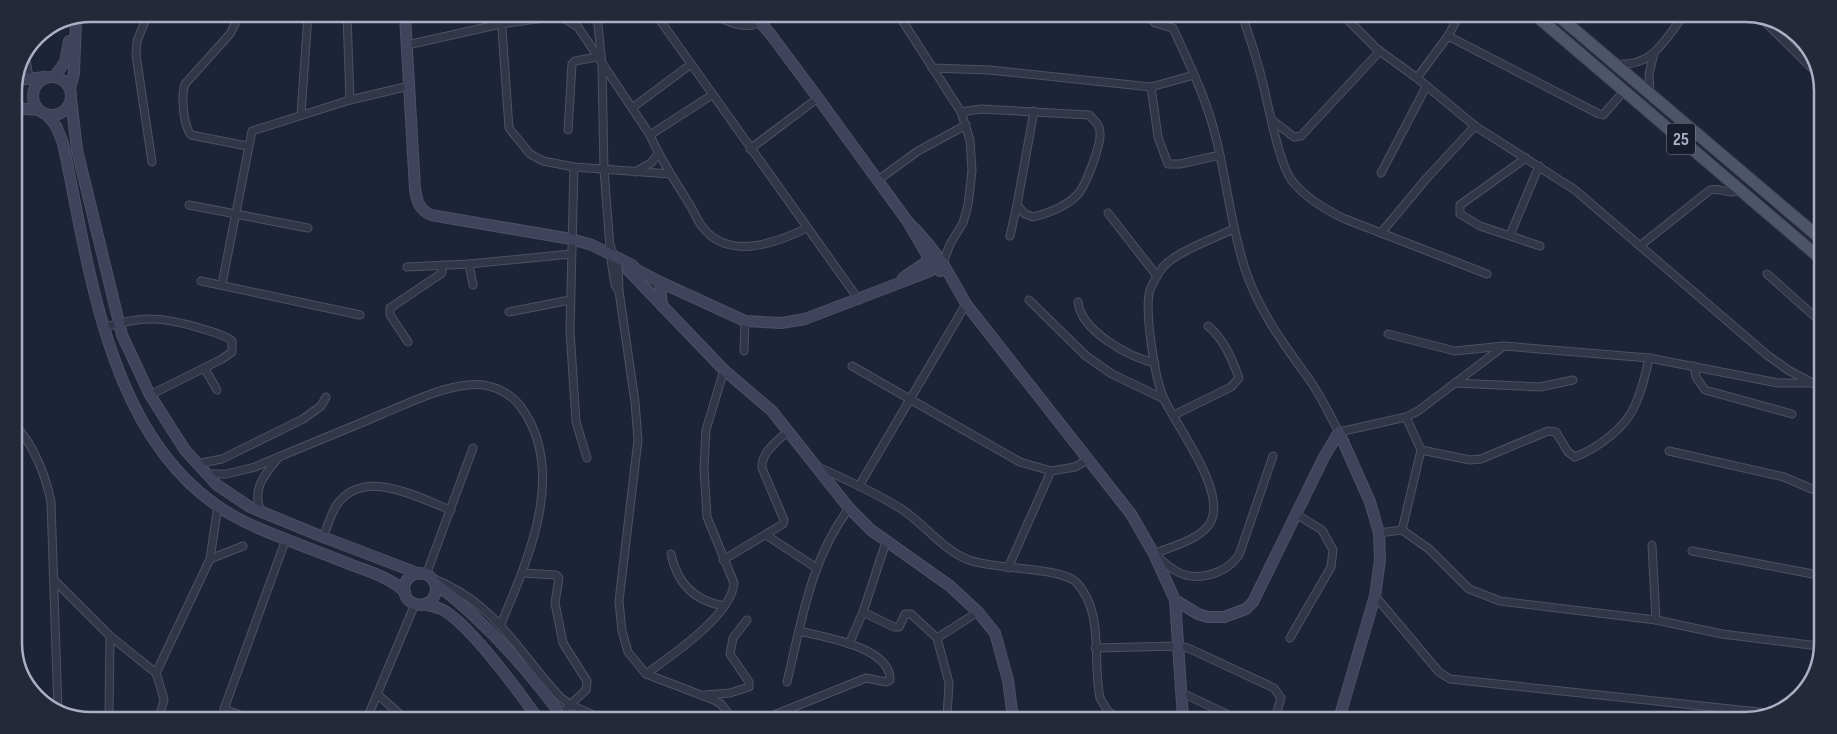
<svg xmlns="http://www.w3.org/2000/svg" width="1837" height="734" font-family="'Sofia Sans Condensed',sans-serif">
<rect width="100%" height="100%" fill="#1e2438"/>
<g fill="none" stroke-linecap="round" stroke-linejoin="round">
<defs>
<g id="street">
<polyline points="148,14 137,41 136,55 152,162"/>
<path d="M240,14L230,34L185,84C181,96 183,125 191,135L247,146"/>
<polyline points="347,15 350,100"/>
<polyline points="501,15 509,128 530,154 543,161 574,167 670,174"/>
<polyline points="597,15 602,65 604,170 611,260 615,285 619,291"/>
<polyline points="657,16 859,300"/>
<path d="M716,16C728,21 746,31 759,22"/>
<polyline points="900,17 961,112 970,140 972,171 968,205 963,223 950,244 943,263"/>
<path d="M1149,17L1155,23L1173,28C1189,63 1207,100 1216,138C1227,182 1231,228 1246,272C1260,313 1286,347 1311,382C1322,398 1330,416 1339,432L1406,417L1418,411L1504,346L1649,358L1778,383H1810"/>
<path d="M1243,18C1250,38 1257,59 1262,80C1268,103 1279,166 1293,182C1307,199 1326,210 1345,219L1487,274"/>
<polyline points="1346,18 1377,49 1417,78 1475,126 1575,190 1767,355 1788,370 1820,387"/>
<polyline points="1763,20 1819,75"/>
<polyline points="1448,36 1599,114 1603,115 1625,90"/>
<path d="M407,45L501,24L551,17L565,19L578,27L650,135C660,159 674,179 688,202C693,209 696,218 701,225C727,262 776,243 807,228"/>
<polyline points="26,59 29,78"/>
<path d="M1616,64C1651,67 1662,44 1681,19"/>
<polyline points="932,68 989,70 1151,87 1194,75"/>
<polyline points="1417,78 1448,36 1458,18"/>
<polyline points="1151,87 1158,137 1168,164 1180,164 1220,155"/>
<polyline points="1650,94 1649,74 1654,53"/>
<polyline points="632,108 690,65"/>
<path d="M961,112L981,109L1089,115C1095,121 1101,126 1100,135C1100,147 1086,185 1078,194C1067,206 1049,213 1033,217L1025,214L1017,205L1010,236"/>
<polyline points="301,115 308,14"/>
<polyline points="1272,120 1294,137 1301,136 1380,51"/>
<polyline points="568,130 572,64 575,61 597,57"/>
<polyline points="650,135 712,95"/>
<polyline points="750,149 818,98"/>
<polyline points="1526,158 1460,205 1460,214 1480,226 1540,246"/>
<polyline points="574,167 570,331 576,422 587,458"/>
<polyline points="635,172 651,163 658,154"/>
<polyline points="1381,173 1426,87"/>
<polyline points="878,180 918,151 966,125"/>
<polyline points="189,205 308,228"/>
<polyline points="1017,205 1034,111"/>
<polyline points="1108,213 1157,276"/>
<path d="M1233,229C1214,239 1177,251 1163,267C1158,274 1153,282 1150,290C1144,310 1155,380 1164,399C1177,427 1228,493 1210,523C1200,540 1172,546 1154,554C1161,559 1168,567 1176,571C1196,583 1226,574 1239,555L1273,456"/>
<polyline points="1381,233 1426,179 1475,126"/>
<polyline points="1510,235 1539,166"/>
<polyline points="610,245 618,267 619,291 635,402 638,440 619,601 622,631 628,652 646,674 714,700 721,704 731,717"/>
<path d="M1641,245L1710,190C1721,187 1728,196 1740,190"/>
<polyline points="469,264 473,285"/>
<polyline points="407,267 469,264 571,254"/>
<polyline points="1767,274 1821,322"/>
<polyline points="201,281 360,315"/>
<polyline points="222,284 252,131 350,100 409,86"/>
<polyline points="1029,300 1086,356 1112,374 1164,399"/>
<path d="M1078,302C1081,331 1129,357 1155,363"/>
<polyline points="509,312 570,300"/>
<path d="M103,328C143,315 164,317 203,329C213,332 225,335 232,341V352L222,359L150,395"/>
<polyline points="1388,334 1455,351 1504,346"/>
<polyline points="408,342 390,315 390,308 442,273 442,265"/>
<polyline points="744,351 745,321"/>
<polyline points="852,366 1020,462 1051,471 1075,467 1089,459"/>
<polyline points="1694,366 1696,377 1705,390 1792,414"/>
<polyline points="205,369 217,390"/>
<polyline points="1455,383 1540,387 1573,380"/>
<path d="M1174,415L1231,387L1239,378C1232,359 1224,339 1208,326"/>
<path d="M1406,417L1421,450L1470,460L1481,459L1548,431L1556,432L1568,452L1575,457C1598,448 1627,427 1636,403C1642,389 1646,373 1649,358"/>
<path d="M14,424C33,443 46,476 51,502L58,711"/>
<polyline points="1669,451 1784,477 1819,492"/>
<polyline points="196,464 222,459 303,419 321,406 326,397"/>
<path d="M818,467C847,480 876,493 903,510C925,525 943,550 969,560C996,570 1060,567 1076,582C1105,612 1092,661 1100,698L1107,710L1117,718"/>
<path d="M206,474H226L255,467C297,449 340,432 382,414C410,403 438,388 468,385C488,382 509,391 521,407C568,472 528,559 501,624"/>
<polyline points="859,486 966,304"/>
<path d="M261,512C251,489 265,474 279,457"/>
<polyline points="1402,530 1421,450"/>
<polyline points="1379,533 1402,530 1429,549 1469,589 1500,601 1656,620 1722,634 1818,646"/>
<polyline points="766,535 815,567"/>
<path d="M323,537C328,526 331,511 339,502C367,468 418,498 451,510"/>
<polyline points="1652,545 1656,620"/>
<polyline points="1692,551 1818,575"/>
<path d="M671,554C677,583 694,601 724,606"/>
<polyline points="210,559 243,546"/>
<path d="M723,560L783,524L784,520L762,468C761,452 777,442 788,431"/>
<polyline points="1008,568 1051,471"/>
<polyline points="523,573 556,575 559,578 555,603 563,643 587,681 586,690 560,714"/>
<polyline points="426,575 473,448"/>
<path d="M430,577C499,605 514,648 561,698L571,705L596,716"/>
<polyline points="55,581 110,636 156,673"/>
<polyline points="1375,596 1439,672 1450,679 1768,713"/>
<polyline points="863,612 894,627 899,627 905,614 911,614 937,638 949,683 947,717"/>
<polyline points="937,638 978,612"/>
<polyline points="1290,638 1331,567 1333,550 1322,530 1296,514"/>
<polyline points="849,644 863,612 886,542"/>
<polyline points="1095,648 1178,646 1188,648 1274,688 1281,698 1275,719"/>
<path d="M646,674C671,656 732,615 734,583L707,517L704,468L706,430L724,370"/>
<path d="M787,682C802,620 810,561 849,508"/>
<polyline points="1180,692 1235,718"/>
<polyline points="377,694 402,716"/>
<polyline points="705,695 730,693 749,687 749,682 730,654 733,638 747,620"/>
<polyline points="109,715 110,636"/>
<polyline points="160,715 164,699 156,673 210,559 218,506"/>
<polyline points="240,715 224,709 286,539"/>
<polyline points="368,716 415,604"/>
<path d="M769,717L866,678L886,682L890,680C891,647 824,637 799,631"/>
</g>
<g id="secondary">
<path d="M405,15L415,189C417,202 419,209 431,215L571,239L592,245L632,265L637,270L660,282L745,321L781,323L805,319L928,272L943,263"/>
<polyline points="755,16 772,36 818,98 908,222 930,260 940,271"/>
<polyline points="55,76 65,62 69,41"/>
<circle cx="52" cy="96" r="19"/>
<polyline points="17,80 45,77"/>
<polyline points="70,89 74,73 76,20"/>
<polyline points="71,99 77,150 122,335 150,395 185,450 217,485 250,507 323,537 420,574"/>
<polyline points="14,108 39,110"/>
<path d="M47,115L56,126L63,143C91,274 109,454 243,521C278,538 316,550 352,565C370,572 391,578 405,592"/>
<path d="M908,222C936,249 948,271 966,304L1131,514L1154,554L1175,600L1198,614L1208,617H1224L1246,609L1253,602L1324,457L1339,432"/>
<polyline points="628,270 724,370 772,411 849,508 871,530 950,586 978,612 995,633 1008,680 1013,718"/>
<polyline points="903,278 935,256"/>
<polyline points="660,282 662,306"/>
<circle cx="420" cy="589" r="16"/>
<path d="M435,583C485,621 525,666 562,716"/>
<polyline points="1175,600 1183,718"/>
<path d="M423,604C431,606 438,607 445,611C472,628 517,689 536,716"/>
<polyline points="1339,719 1375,596 1380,560 1379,533 1370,502 1339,432"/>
</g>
<g id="primary">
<polyline points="1540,19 1821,259"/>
<polyline points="1562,19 1822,240"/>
</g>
</defs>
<use href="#street" stroke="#4c5164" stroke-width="9"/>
<use href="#secondary" stroke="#4c5164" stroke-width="12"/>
<use href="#primary" stroke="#3b4052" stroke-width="13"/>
<use href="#street" stroke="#323649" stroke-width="7"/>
<use href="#secondary" stroke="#3f445c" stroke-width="10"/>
<use href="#primary" stroke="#4f5569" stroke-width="11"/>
</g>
<g text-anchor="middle" stroke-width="4" stroke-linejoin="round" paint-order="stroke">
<rect fill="#181c2d" stroke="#808498" stroke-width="1" x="1667" y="123.5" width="28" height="31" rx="4"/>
<g font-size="18" font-weight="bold" fill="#acb0c6">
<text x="1681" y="145">25</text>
</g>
</g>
<path d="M0 0H1837V734H0ZM91 22H1745A69 69 0 0 1 1814 91V643A69 69 0 0 1 1745 712H91A69 69 0 0 1 22 643V91A69 69 0 0 1 91 22Z" fill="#242839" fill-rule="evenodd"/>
<path fill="none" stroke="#acb0c6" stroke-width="2.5" d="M91 22H1745A69 69 0 0 1 1814 91V643A69 69 0 0 1 1745 712H91A69 69 0 0 1 22 643V91A69 69 0 0 1 91 22Z"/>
</svg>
